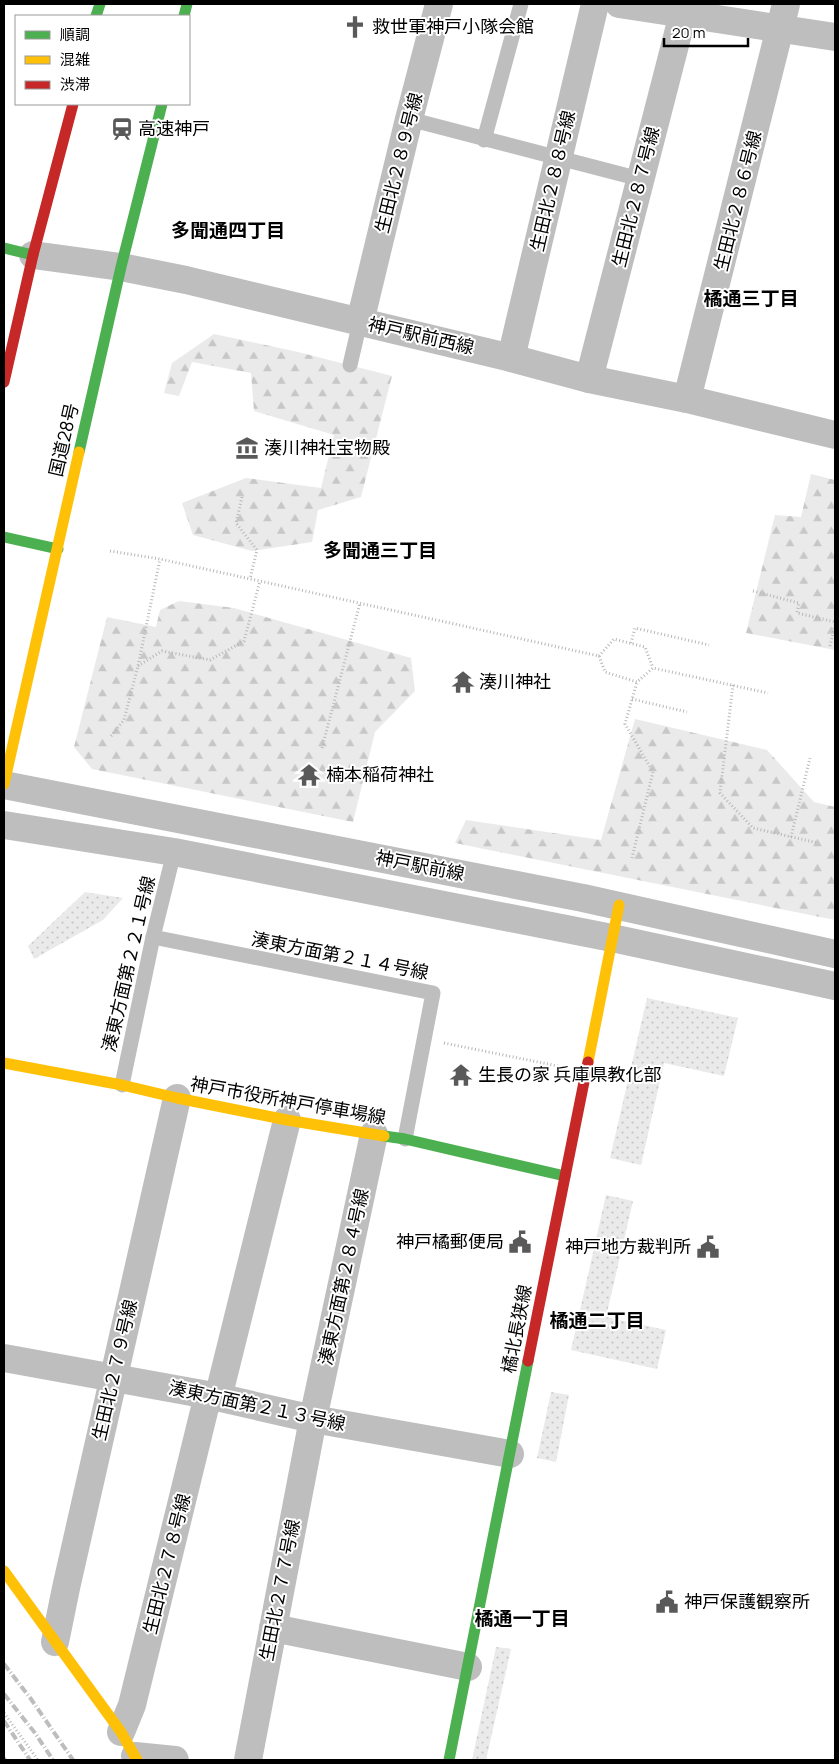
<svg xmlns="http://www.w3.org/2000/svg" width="839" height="1764" font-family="Manrope,'Noto Sans JP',sans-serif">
<defs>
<pattern id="grass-dots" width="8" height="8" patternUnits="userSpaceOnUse" patternTransform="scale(1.25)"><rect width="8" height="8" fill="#eaeaea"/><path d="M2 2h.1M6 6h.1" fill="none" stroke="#c7c7c7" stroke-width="1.8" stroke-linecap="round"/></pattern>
<pattern id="forest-firs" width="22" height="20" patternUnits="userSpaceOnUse" patternTransform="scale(1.25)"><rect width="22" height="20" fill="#eaeaea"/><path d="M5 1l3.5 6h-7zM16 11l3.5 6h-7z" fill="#c7c7c7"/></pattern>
</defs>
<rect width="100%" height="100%" fill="#fff"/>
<g fill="url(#grass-dots)">
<polygon points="85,892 123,898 103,920 34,959 28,946"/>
<polygon points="647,998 738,1018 724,1076 664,1063 641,1165 610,1158"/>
<polygon points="606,1195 633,1201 606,1317 666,1330 657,1369 571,1350"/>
<polygon points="551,1392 569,1395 556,1462 537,1458"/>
<polygon points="496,1647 511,1649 486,1760 472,1760"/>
</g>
<g fill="url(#forest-firs)">
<polygon points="214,334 298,352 392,376 361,497 318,510 312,542 252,551 193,535 182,503 246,478 321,488 334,435 254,411 251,373 192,362 179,396 164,393 172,363"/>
<polygon points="811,474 835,480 835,650 746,633 775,515 801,517"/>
<polygon points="179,601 234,608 411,658 415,691 375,732 353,822 92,769 74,747 107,617 156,627 160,610"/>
<polygon points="635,719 767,750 814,802 835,807 835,920 455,843 466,820 601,840"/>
</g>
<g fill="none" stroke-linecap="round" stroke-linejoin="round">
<g stroke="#b8b8b8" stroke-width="3" stroke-dasharray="1 2.5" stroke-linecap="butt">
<polyline points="242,497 236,523 257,550 250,579"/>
<polyline points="110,551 160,559 599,656 605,672 637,682 653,668 768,693"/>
<polyline points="753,591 799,603 797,613 835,622"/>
<polyline points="631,643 635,628 709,645"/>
<polyline points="830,646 835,625"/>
<polyline points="599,656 614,639 645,647 653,668"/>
<polyline points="138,666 162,651 210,660 244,641 260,581"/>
<polyline points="733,685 720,793 753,828 818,843"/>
<polyline points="632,699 687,712"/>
<polyline points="111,736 124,720 138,666 160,559"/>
<polyline points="322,748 360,603"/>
<polyline points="791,837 810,758"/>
<polyline points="632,858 653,772 625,724 637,682"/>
<polyline points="444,1043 558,1066"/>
<polyline points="4,1713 38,1760"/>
</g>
<g stroke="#bebebe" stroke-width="15">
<polyline points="409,119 640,179"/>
<polyline points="484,140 521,4"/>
<polyline points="350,365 360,322"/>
<polyline points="153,937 433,993 405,1139"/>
<polyline points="122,1085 153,937 174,852"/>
</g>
<g stroke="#bebebe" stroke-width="28">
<polyline points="619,4 835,37"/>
<polyline points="33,255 121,267 186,280 511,358 589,379 687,399 835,435"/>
<polyline points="360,322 409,119 439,4"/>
<polyline points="511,358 595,4"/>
<polyline points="589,379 683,14"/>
<polyline points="687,399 786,4"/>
<polyline points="4,785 583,898 835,954"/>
<polyline points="4,825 174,852 612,938 835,986"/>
<polyline points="4,1358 208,1395 313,1419 510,1454"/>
<polyline points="218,1398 287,1120"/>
<polyline points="273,1628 468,1667"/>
<polyline points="55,1642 66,1588 177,1098"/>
<polyline points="121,1732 132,1705 208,1395"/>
<polyline points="135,1756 175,1760"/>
<polyline points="248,1760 313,1419 374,1134"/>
</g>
<g stroke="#4caf50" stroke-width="11">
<polyline points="96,16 100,4"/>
<polyline points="184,16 187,4"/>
<polyline points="4,248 33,255"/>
<polyline points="79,452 121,267 162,104"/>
<polyline points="4,537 58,549"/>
<polyline points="384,1136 405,1139 565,1176"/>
<polyline points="449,1760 528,1361"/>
</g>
<g stroke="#ffc107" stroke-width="11">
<polyline points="4,784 79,452"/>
<polyline points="588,1062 619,905"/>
<polyline points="4,1063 122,1085 177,1098 287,1120 384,1136"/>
<polyline points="4,1571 121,1732 137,1760"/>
</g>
<g stroke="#c62828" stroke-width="11">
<polyline points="4,382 33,255 73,104"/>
<polyline points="528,1361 588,1062"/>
</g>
<g stroke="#bdbdbd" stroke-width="4" stroke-dasharray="8 2.5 1 2.5" stroke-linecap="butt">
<polyline points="4,1664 31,1699 73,1760"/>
<polyline points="4,1694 35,1733 53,1760"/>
<polyline points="4,1721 30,1760"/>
<polyline points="4,1758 5,1760"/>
</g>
</g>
<defs>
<symbol id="church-bare" viewBox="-9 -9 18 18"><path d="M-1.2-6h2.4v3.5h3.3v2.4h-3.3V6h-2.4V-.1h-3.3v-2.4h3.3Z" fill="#595959" stroke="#fff" stroke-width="2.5" paint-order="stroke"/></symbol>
<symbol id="station-bare" viewBox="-9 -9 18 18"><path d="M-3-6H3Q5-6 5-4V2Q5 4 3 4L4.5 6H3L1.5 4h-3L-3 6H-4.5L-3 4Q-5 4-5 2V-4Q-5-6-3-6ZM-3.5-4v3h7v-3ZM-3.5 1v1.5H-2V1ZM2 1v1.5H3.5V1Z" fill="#595959" stroke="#fff" stroke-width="2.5" paint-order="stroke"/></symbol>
<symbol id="museum-bare" viewBox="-9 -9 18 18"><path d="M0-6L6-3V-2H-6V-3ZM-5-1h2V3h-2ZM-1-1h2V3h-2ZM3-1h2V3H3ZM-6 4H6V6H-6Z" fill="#595959" stroke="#fff" stroke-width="2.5" paint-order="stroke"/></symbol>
<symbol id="temple-bare" viewBox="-9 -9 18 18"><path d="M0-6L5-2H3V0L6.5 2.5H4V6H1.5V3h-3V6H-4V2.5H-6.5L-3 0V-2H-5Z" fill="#595959" stroke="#fff" stroke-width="2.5" paint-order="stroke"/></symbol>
<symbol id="civic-bare" viewBox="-9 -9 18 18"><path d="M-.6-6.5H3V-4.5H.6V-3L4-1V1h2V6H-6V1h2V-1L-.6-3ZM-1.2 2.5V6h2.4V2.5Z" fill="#595959" stroke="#fff" stroke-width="2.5" paint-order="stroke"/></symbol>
</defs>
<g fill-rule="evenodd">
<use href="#church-bare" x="339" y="11" width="32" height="32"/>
<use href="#station-bare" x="106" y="113" width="32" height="32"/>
<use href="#museum-bare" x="231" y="432" width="32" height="32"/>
<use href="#temple-bare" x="447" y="666" width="32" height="32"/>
<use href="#temple-bare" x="293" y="759" width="32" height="32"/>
<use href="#temple-bare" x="445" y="1059" width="32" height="32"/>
<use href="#civic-bare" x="504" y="1226" width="32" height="32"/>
<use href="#civic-bare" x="692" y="1231" width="32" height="32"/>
<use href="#civic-bare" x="651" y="1586" width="32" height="32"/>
</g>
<g text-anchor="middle" stroke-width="4" stroke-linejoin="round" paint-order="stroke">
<g font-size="18" fill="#000" stroke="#fff" text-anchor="start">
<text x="372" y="33">救世軍神戸小隊会館</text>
<text x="138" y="135">高速神戸</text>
<text x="264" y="454">湊川神社宝物殿</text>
<text x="479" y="688">湊川神社</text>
<text x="326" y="781">楠本稲荷神社</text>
<text x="478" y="1081">生長の家 兵庫県教化部</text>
<text x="504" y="1248" text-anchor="end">神戸橘郵便局</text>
<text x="691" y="1253" text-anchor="end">神戸地方裁判所</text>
<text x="684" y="1608">神戸保護観察所</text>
</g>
<g font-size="18" fill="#000" stroke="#fff">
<text transform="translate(399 163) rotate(-76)" y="6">生田北２８９号線</text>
<text transform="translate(553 181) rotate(-77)" y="6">生田北２８８号線</text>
<text transform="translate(636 197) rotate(-76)" y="6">生田北２８７号線</text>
<text transform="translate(738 201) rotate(-76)" y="6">生田北２８６号線</text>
<text transform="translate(421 336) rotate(13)" y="6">神戸駅前西線</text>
<text transform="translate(64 440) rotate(-77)" y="6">国道28号</text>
<text transform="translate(420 866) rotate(11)" y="6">神戸駅前線</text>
<text transform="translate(340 956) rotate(11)" y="6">湊東方面第２１４号線</text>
<text transform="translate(129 964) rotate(-77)" y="6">湊東方面第２２１号線</text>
<text transform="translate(288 1101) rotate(10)" y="6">神戸市役所神戸停車場線</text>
<text transform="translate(344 1277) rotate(-78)" y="6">湊東方面第２８４号線</text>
<text transform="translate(517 1329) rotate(-79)" y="6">橘北長狭線</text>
<text transform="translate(115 1370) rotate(-77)" y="6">生田北２７９号線</text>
<text transform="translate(257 1406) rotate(12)" y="6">湊東方面第２１３号線</text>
<text transform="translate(167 1564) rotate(-76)" y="6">生田北２７８号線</text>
<text transform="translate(280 1590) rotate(-79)" y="6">生田北２７７号線</text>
</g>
<g font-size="19" font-weight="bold" fill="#000" stroke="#fff">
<text x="228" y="237">多聞通四丁目</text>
<text x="751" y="305">橘通三丁目</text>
<text x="380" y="557">多聞通三丁目</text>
<text x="597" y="1327">橘通二丁目</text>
<text x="522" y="1625">橘通一丁目</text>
</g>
</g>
<rect width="839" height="1764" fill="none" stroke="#000000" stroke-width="10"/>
<rect x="15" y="15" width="175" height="90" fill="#ffffff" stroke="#999999"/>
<rect x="25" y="31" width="25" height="8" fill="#4caf50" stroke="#999999"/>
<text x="60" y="40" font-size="15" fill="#000000">順調</text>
<rect x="25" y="56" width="25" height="8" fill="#ffc107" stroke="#999999"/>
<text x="60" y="65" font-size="15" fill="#000000">混雑</text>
<rect x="25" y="81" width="25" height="8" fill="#c62828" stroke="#999999"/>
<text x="60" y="90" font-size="15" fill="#000000">渋滞</text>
<path d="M664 38v8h84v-8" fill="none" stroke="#000000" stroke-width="2.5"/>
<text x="672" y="38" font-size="15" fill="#000000" stroke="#ffffff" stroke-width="4" paint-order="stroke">20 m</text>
</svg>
